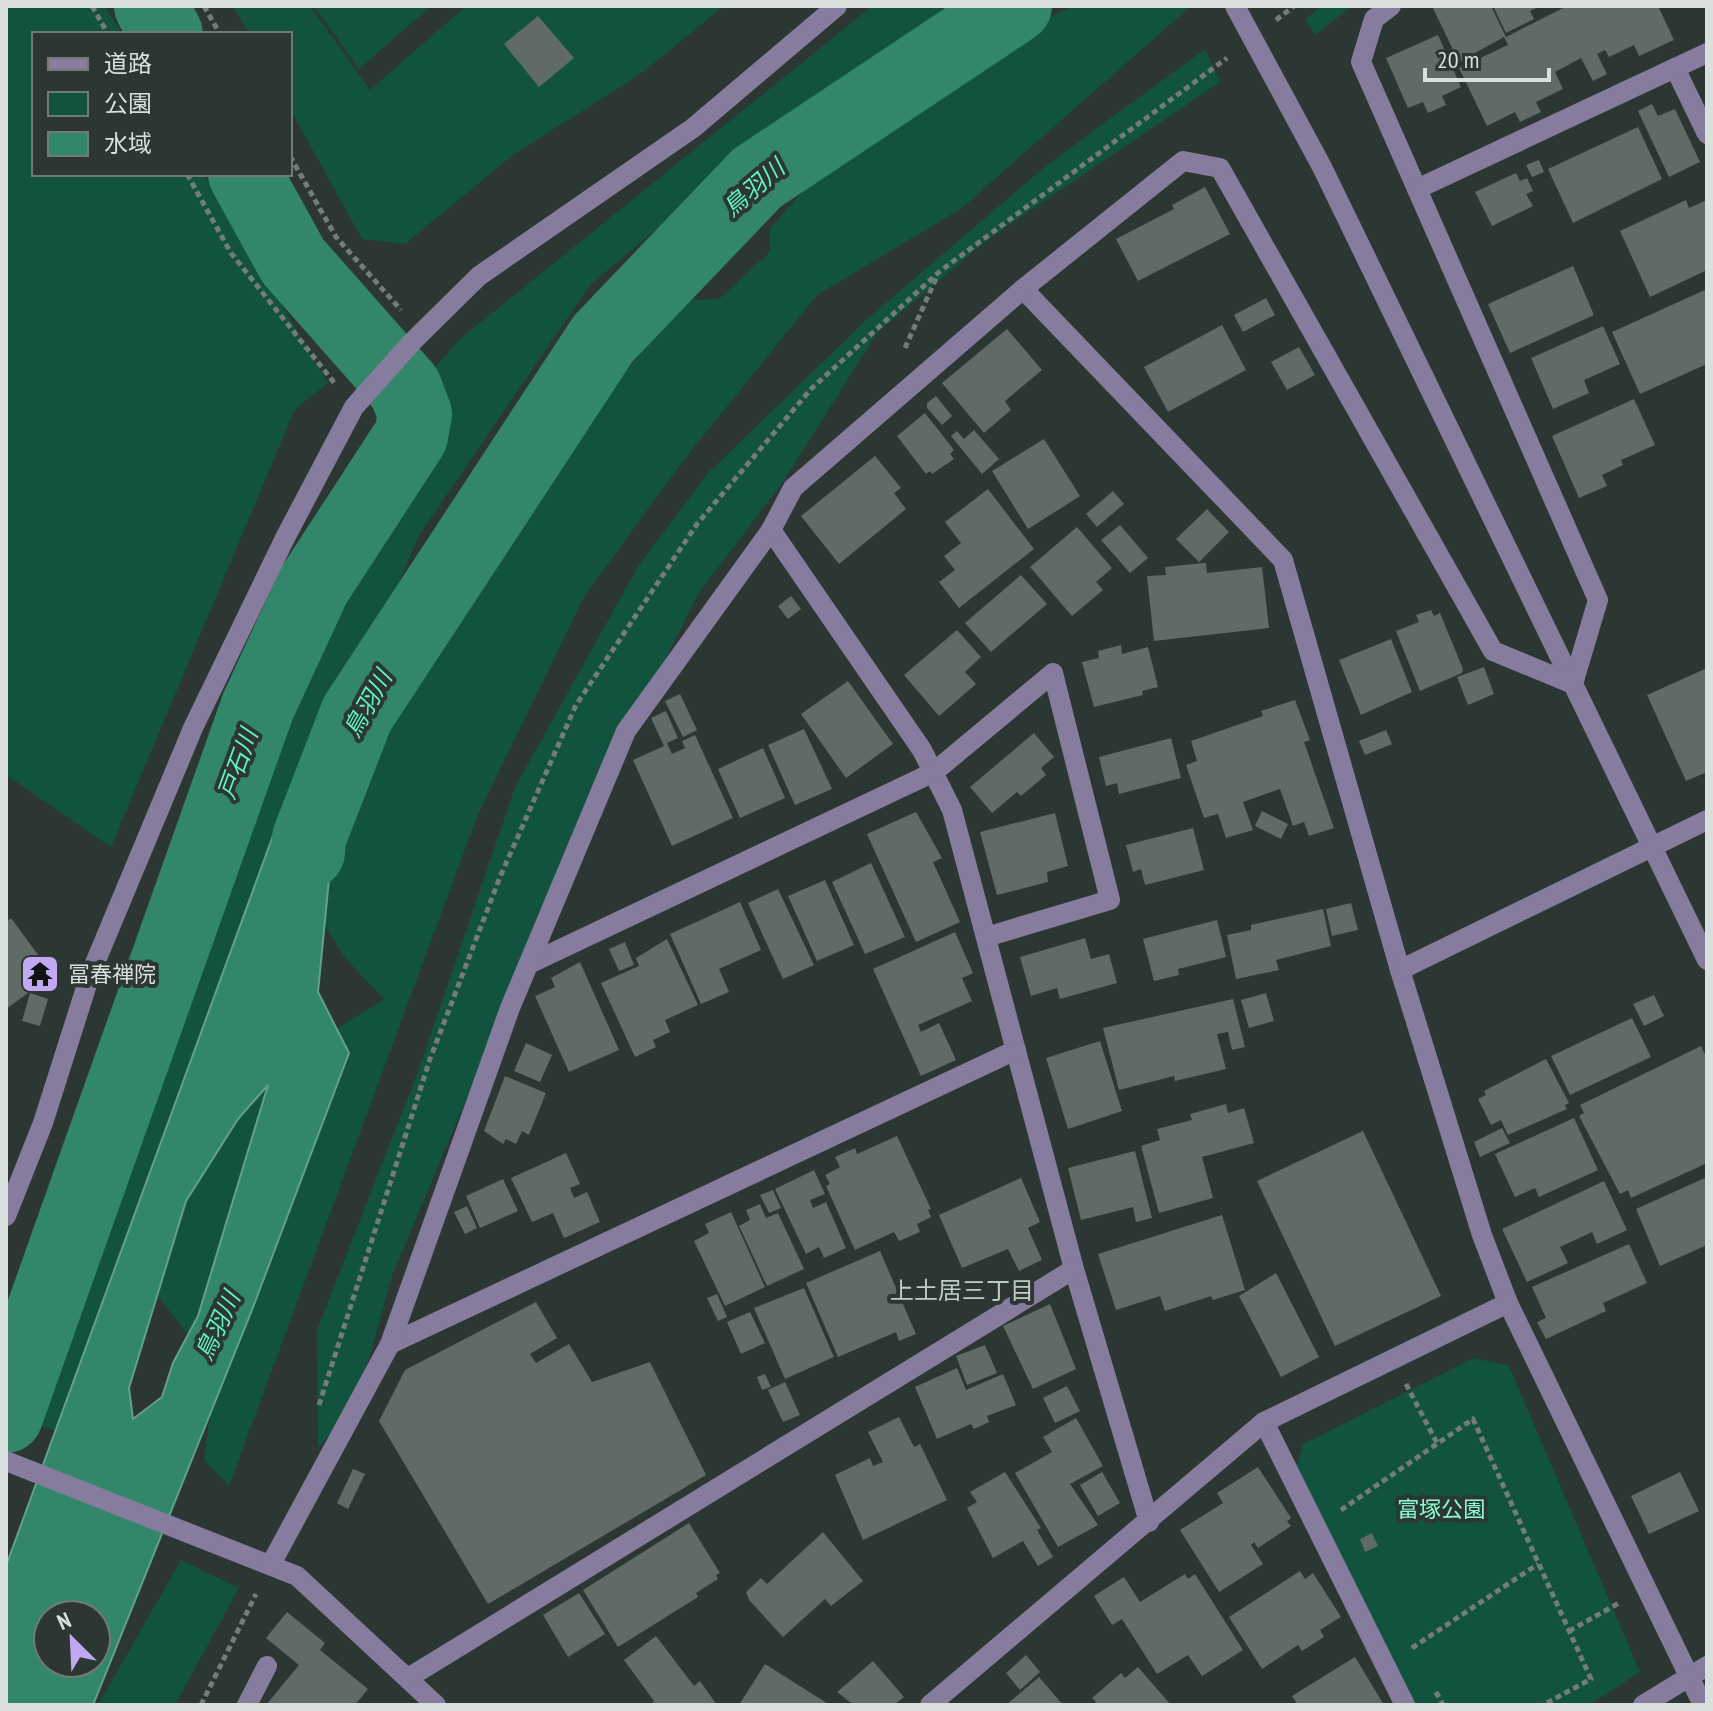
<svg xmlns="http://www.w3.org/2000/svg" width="1713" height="1711" font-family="'PT Sans Narrow','Noto Sans JP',sans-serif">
<rect width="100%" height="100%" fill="#2c3632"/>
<g fill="#11533f">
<polygon points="6,6 105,6 122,34 34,34 34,174 204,174 328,383 295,409 111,847 6,775"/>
<polygon points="233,6 310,6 370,90 466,6 724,6 639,75 513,155 405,244 362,239 290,109 290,34 249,34"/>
<polygon points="314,6 431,6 359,69"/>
<polygon points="872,6 1034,6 811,99 590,285 418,537 203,1060 58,1431 6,1414 6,1311 215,769 315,555 382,427 460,339"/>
<polygon points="1074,6 1191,6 962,208 817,295 683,461 584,597 477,817 229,1486 204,1460 216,1370 149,1285 183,1169 232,1095 384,999 344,957 309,899 357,779 402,687 570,443 682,300 719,299 770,252 770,228 902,81"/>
<polygon points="1322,6 1352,6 1315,35 1305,19"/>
<polygon points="1205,49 1220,82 987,240 877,333 783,482 698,594 535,920 493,1036 392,1276 364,1377 340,1423 318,1448 317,1330 419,1069 515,787 640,563 709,472 866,320 1047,165"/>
<polygon points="1474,1358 1509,1366 1640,1672 1589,1705 1413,1705 1293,1482 1303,1444"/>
<polygon points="181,1560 239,1588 175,1705 98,1705"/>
</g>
<path fill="#32866a" stroke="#64a18c" stroke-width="2" fill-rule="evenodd" d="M342,746L318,992L349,1053L252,1310L93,1705H6V1566L274,833ZM268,1085L198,1316L173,1363L162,1397L133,1419L129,1388L186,1201L238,1119ZM48,1615H96V1663H48Z"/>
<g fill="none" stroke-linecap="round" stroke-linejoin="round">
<g stroke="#32866a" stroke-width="74">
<polyline points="151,6 166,34"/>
<polyline points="308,852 309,838 357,714 603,339 757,178 1015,6"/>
<polyline points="6,1416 258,706 314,585 411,436 415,414 405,388 293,261 245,174"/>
</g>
</g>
<g fill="#616b66">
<polygon points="1432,6 1491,6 1506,37 1567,6 1658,6 1674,40 1639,56 1634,45 1609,57 1605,50 1597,54 1607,74 1593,81 1581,58 1555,72 1563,89 1536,102 1541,112 1520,122 1515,112 1487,126 1459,68 1508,45 1504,37 1459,62"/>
<polygon points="1493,6 1540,6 1530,11 1534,19 1506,33"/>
<polygon points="538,16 574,58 539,87 504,44"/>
<polygon points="1438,35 1461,87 1442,96 1446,105 1428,113 1423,102 1408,108 1386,58"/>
<polygon points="1652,104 1658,116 1675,109 1700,162 1669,177 1638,111"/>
<polygon points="1638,127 1662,179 1573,223 1548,169"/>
<polygon points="1539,160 1544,172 1532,177 1526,165"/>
<polygon points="1516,173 1520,181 1527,178 1533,191 1526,194 1533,206 1492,226 1475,192"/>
<polygon points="1205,187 1230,234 1138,281 1116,239 1174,209 1172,205"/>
<polygon points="1686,200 1689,208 1707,200 1707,270 1650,297 1620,231"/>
<polygon points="1573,266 1594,315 1510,353 1488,304"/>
<polygon points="1707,289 1707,364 1640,394 1612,332"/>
<polygon points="1266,298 1275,315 1243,332 1234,315"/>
<polygon points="1222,325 1246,370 1168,412 1144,367"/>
<polygon points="1603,326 1620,364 1584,380 1589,393 1553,409 1531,358"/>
<polygon points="1007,329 1042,370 1005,401 1011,410 984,433 942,383"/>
<polygon points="1299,347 1315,375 1287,390 1271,362"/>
<polygon points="936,396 952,416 942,425 927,408 927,403"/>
<polygon points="1634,399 1655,445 1621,460 1623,465 1602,475 1607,486 1579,498 1552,436"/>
<polygon points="925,413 954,450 950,454 954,459 932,474 930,471 926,474 897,436"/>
<polygon points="974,430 999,459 982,474 951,436 957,431 964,439"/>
<polygon points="1044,439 1080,496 1028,529 992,471"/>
<polygon points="875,456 901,488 894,493 906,509 839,564 801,516"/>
<polygon points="988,489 1034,549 959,608 939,582 955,570 944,556 961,543 945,522"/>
<polygon points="1113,491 1124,504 1097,527 1086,514"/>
<polygon points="1207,509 1229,532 1199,562 1176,539"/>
<polygon points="1120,525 1148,558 1130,573 1101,540"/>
<polygon points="1077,527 1112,568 1096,582 1103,590 1072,616 1030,567"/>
<polygon points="1203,563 1206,563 1207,573 1262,567 1269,628 1154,641 1147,576 1166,575 1165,567"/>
<polygon points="1021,575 1047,604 991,652 965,623"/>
<polygon points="791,596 801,609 788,619 778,606"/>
<polygon points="1431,610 1434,616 1440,613 1463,669 1462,673 1420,691 1396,631 1419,622 1416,615"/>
<polygon points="957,630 981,657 965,672 976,684 939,716 904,675"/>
<polygon points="1391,639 1412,692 1361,715 1339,660"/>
<polygon points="1121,645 1122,654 1148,647 1158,687 1142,691 1143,695 1094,707 1082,662 1099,658 1098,651"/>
<polygon points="1484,667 1494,694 1468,705 1457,677"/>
<polygon points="1707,668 1707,772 1686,781 1647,695"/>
<polygon points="848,681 893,744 846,778 801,714"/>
<polygon points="680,694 697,730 683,737 665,701"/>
<polygon points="1295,700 1310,740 1304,742 1334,828 1309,836 1304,822 1293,826 1280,789 1243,802 1253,830 1226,838 1218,814 1204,818 1186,765 1197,761 1191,741 1263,716 1261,711"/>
<polygon points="666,711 678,738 667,743 672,754 685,748 682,741 695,735 733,818 672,846 633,760 664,746 651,718"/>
<polygon points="804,729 832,789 795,805 768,745"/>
<polygon points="1386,730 1392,744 1365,755 1359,741"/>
<polygon points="1034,733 1054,757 1041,768 1046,775 1021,796 1017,792 992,813 970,787"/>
<polygon points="1171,738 1181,778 1119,794 1117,783 1106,786 1099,757"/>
<polygon points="763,748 785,798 740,818 718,769"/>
<polygon points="1262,811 1288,824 1281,839 1255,826"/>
<polygon points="916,812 942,858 933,862 960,922 916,942 867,834"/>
<polygon points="1055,813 1068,866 1047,872 1048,882 997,895 980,832"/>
<polygon points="1193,828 1204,870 1145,885 1141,869 1133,872 1126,845"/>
<polygon points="871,863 905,937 865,954 832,882"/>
<polygon points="825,880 854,945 817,961 788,896"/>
<polygon points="778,889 814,965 783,979 748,903"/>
<polygon points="740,902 761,950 719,969 729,992 701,1004 670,934"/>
<polygon points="1351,903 1358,930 1332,936 1326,909"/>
<polygon points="1323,909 1331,946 1276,960 1279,970 1236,979 1227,935 1251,930 1251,925"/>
<polygon points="11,918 53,975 6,1009 6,922"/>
<polygon points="1217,920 1226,957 1178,969 1179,975 1154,981 1143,939"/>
<polygon points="955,932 973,973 962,978 972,1001 918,1025 921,1032 939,1023 956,1060 921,1076 873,969"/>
<polygon points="1085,938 1091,959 1109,954 1117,983 1060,999 1057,988 1031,996 1020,957"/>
<polygon points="667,939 698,1005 665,1020 670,1032 653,1040 656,1047 635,1057 601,983 639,966 636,958"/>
<polygon points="625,942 634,965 619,971 609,949"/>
<polygon points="580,962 619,1050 569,1072 535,996 555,987 551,978"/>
<polygon points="30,993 48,999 40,1026 22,1021"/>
<polygon points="1266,993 1274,1021 1249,1028 1241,1000"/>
<polygon points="1654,995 1664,1016 1644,1026 1633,1004"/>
<polygon points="1233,999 1245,1047 1232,1050 1228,1032 1217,1034 1226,1069 1175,1081 1174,1076 1119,1090 1103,1028"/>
<polygon points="1632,1018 1651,1057 1570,1095 1551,1056"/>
<polygon points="1100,1041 1122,1111 1068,1129 1046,1058"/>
<polygon points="526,1043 552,1055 540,1082 514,1071"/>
<polygon points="1701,1046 1707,1059 1707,1163 1631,1198 1628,1190 1620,1194 1579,1116 1584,1113 1580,1105"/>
<polygon points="1546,1059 1569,1103 1565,1105 1567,1109 1508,1135 1501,1120 1491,1125 1478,1099 1486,1095 1484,1091"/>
<polygon points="505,1076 546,1093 529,1135 522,1131 516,1144 506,1139 503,1144 484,1131"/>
<polygon points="1226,1104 1228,1113 1244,1108 1254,1143 1202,1157 1213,1198 1159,1213 1141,1146 1160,1140 1157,1129 1192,1120 1190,1114"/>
<polygon points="1574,1118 1598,1170 1539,1197 1535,1188 1515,1197 1495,1154"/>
<polygon points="1502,1128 1510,1143 1480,1157 1474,1142"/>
<polygon points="1363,1131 1441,1296 1335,1346 1257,1181"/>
<polygon points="897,1136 931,1209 928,1210 931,1217 917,1224 920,1232 899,1241 894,1232 855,1250 826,1186 830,1184 825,1175 840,1167 835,1157 855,1148 857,1154"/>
<polygon points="1135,1151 1152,1218 1136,1222 1133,1207 1081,1220 1068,1168"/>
<polygon points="566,1153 580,1184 570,1188 574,1198 587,1192 600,1222 564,1238 553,1213 532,1222 511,1178"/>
<polygon points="814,1170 825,1194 810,1200 813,1208 826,1202 846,1248 824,1258 819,1247 806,1254 775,1189"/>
<polygon points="1707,1177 1707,1245 1660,1266 1636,1209"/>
<polygon points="1021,1178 1040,1222 1028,1228 1042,1260 1019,1271 1008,1249 962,1268 939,1215"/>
<polygon points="503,1179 518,1211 480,1228 466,1196"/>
<polygon points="1604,1181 1627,1230 1597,1244 1592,1232 1560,1247 1568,1263 1527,1282 1502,1229"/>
<polygon points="773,1190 781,1208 769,1213 760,1195"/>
<polygon points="760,1204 766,1218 778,1213 804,1269 767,1286 739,1226 750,1220 746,1210"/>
<polygon points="467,1206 477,1228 465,1234 454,1212"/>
<polygon points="731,1212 765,1287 725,1306 694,1241 709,1233 705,1224"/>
<polygon points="1222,1215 1245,1290 1213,1300 1211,1296 1165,1311 1160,1296 1116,1310 1098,1254"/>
<polygon points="1629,1244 1647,1283 1603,1303 1606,1311 1546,1339 1537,1322 1546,1318 1532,1287"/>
<polygon points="880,1251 916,1334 899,1341 896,1332 838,1357 806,1283"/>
<polygon points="1276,1273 1319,1357 1281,1377 1239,1296"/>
<polygon points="804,1288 834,1357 785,1379 754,1308"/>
<polygon points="717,1294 727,1317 718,1321 707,1298"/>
<polygon points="536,1302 557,1338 530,1354 536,1363 569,1344 592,1382 650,1362 706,1475 488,1604 379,1421 405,1370"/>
<polygon points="1050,1304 1076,1369 1033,1389 1003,1326"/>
<polygon points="750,1312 765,1343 741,1354 727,1322"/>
<polygon points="985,1345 997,1373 967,1385 956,1356"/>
<polygon points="957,1368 966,1390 1003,1374 1016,1405 987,1416 989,1422 974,1429 971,1424 937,1439 915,1387"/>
<polygon points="765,1374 771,1387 762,1390 757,1377"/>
<polygon points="785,1382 800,1415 783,1422 768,1390"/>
<polygon points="1067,1386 1080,1411 1055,1423 1043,1398"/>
<polygon points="899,1417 914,1447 920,1444 947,1500 863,1540 835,1475 870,1458 873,1466 883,1462 868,1432"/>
<polygon points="1076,1418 1103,1466 1070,1484 1098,1525 1058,1547 1015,1473 1052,1452 1043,1437"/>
<polygon points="1258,1467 1291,1518 1287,1521 1291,1526 1258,1548 1254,1542 1251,1545 1263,1564 1219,1592 1180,1530 1223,1503 1217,1493"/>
<polygon points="353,1469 365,1474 348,1509 337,1503"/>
<polygon points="1005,1472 1041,1528 1037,1530 1053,1557 1038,1566 1023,1541 993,1558 967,1508 977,1502 970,1492"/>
<polygon points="1102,1472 1120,1503 1098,1516 1080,1485"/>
<polygon points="1680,1472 1699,1511 1649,1534 1631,1496"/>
<polygon points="689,1523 720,1573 716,1575 718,1579 696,1593 698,1597 618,1647 583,1590"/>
<polygon points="823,1532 863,1581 831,1606 825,1599 783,1637 749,1600 746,1592 761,1578 767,1584"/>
<polygon points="1372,1533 1378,1546 1365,1552 1360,1539"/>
<polygon points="1300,1571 1305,1579 1313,1573 1341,1617 1320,1630 1324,1637 1302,1651 1298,1645 1262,1669 1229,1617"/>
<polygon points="1185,1574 1188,1579 1195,1574 1243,1650 1202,1676 1188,1655 1157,1674 1122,1619 1112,1625 1094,1596 1124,1577 1140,1602"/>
<polygon points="579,1593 605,1634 568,1657 543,1615"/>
<polygon points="287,1612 325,1643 320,1650 368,1689 355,1705 266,1705 299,1665 266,1638"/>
<polygon points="656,1636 694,1686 700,1681 717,1705 650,1705 654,1701 624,1660"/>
<polygon points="1026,1655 1040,1672 1020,1690 1006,1673"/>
<polygon points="1355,1657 1384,1705 1298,1705 1292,1696"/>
<polygon points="873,1661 904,1697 894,1705 854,1705 837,1692"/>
<polygon points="765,1664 830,1705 739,1705"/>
<polygon points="1138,1667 1171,1705 1093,1705 1096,1702 1092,1698 1121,1673 1125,1678"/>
<polygon points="1039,1677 1063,1705 1006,1705"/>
</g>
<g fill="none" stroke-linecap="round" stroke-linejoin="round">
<g stroke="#737c78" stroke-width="5" stroke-dasharray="6 4" stroke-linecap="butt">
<polyline points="92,6 108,34"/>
<polyline points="204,6 220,34"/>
<polyline points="1276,20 1294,6"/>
<polyline points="290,156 336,237 401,310"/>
<polyline points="187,174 231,253 336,385"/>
<polyline points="905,348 937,276"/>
<polyline points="1406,1384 1437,1443"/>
<polyline points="319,1405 430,1059 500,877 576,705 697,524 811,389 939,272 1227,58"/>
<polyline points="1341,1510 1473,1419 1591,1679 1543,1705"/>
<polyline points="1569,1631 1619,1603"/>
<polyline points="1412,1648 1538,1564"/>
<polyline points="1436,1692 1443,1705"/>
<polyline points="201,1705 256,1594"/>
</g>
<g stroke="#867c9d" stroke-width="20">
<polyline points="1235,6 1322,167 1707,960"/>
<polyline points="1391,6 1374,19 1361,62 1417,189"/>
<polyline points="1675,68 1707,134"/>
<polyline points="1023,289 1283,560 1400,970 1482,1235 1508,1303 1703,1705"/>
<polyline points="771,530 922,750 952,810 1074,1269 1149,1522"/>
<polyline points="531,963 934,772 1053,673 1110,900 986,937"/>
<polyline points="1400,970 1707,820"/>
<polyline points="6,1216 43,1123 90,975 193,728 285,538 354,407 412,342 479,276 693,128 837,6"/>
<polyline points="390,1344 1016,1050"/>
<polyline points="1264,1422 1405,1705"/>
<polyline points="6,1461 297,1576 436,1705"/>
<polyline points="271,1564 390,1344 510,1008 626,731 771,530 793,488 1023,289 1183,161 1220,168 1493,651 1573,684 1598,600 1417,189 1707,53"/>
<polyline points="408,1678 1074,1269"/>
<polyline points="247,1705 267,1666"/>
<polyline points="930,1705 1264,1422 1508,1303"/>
<polyline points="1643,1705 1707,1666"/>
</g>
</g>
<defs>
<symbol id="temple-square" viewBox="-11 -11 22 22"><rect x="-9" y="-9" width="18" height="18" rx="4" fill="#c1a8f3" stroke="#2c3632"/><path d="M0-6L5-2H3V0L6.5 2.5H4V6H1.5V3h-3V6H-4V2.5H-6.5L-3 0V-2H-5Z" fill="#111"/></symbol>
</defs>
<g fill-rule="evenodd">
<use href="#temple-square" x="18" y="952" width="44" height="44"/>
</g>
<g text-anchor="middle" stroke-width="8" stroke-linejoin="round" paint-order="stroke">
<g font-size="22" fill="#d9dfdc" stroke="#2c3632" text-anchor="start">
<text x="68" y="982">冨春禅院</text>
</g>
<g font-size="22" fill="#8dfad1" stroke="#2c3632">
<text x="1441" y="1517">富塚公園</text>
</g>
<g font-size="24" font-style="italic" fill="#5ff4c1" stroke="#2c3632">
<text transform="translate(754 188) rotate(-41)" y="8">鳥羽川</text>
<text transform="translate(368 704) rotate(-61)" y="8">鳥羽川</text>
<text transform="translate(238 764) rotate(-70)" y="8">戸石川</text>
<text transform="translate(218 1326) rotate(-65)" y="8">鳥羽川</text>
</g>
<g font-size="24" fill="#bfcbc5" stroke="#2c3632">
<text x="962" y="1299">上土居三丁目</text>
</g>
</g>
<rect width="1713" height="1711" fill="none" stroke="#d9dfdc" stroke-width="16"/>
<rect x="32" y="32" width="260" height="144" fill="#2c3632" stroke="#717a76" stroke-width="2"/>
<rect x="48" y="58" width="40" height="12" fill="#867c9d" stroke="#717a76" stroke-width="2"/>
<text x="104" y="72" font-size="24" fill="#d9dfdc">道路</text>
<rect x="48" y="92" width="40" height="24" fill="#11533f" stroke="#717a76" stroke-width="2"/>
<text x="104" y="112" font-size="24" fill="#d9dfdc">公園</text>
<rect x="48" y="132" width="40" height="24" fill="#32866a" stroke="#717a76" stroke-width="2"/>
<text x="104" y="152" font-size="24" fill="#d9dfdc">水域</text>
<g transform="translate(72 1639) rotate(336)"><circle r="38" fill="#2c3632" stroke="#717a76" stroke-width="2"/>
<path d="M0-6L14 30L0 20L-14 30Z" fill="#c1a8f3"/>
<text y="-12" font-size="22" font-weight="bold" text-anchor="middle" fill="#d9dfdc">N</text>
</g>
<path d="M1425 68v12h124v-12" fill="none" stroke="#d9dfdc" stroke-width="4"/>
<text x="1437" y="68" font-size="24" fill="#d9dfdc" stroke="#2c3632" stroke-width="6" paint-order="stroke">20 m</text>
</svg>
